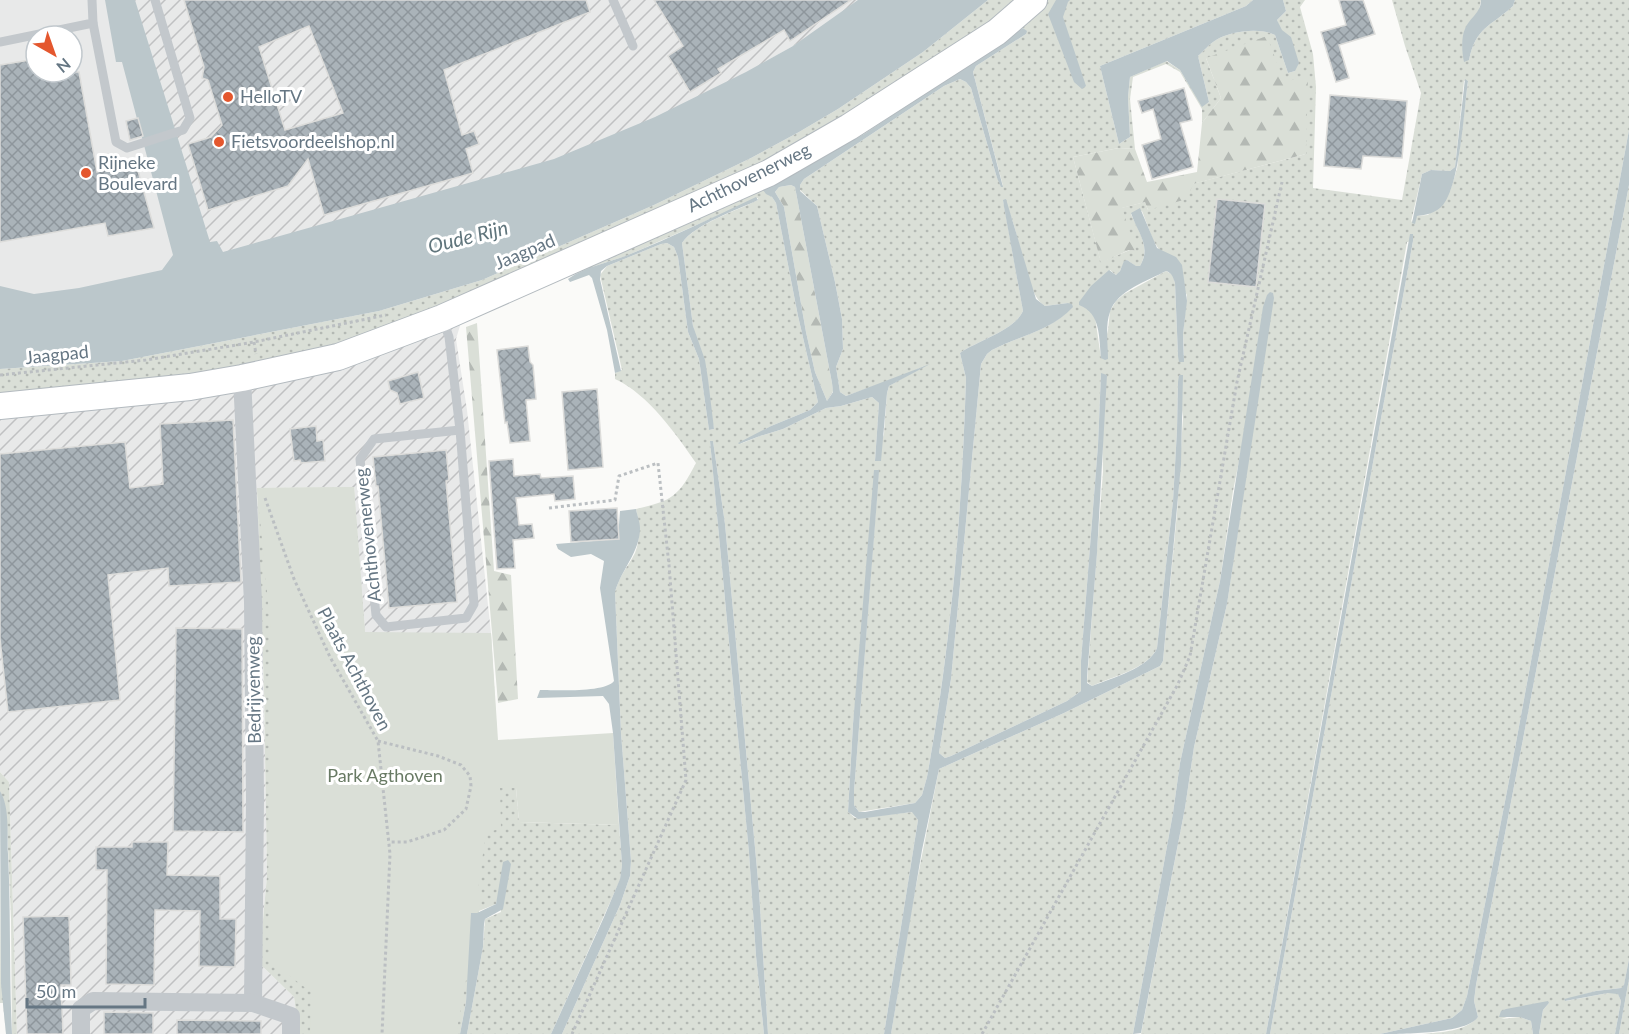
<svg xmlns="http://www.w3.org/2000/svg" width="1629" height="1034" font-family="Lato,sans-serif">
<defs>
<pattern id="industrial-furrows" width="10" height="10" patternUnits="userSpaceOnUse" patternTransform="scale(1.5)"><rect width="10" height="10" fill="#e8e9e9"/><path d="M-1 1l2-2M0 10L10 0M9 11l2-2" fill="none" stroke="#c0c1c2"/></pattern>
<pattern id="grass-dots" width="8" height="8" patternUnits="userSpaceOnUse" patternTransform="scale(1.5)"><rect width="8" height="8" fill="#dadfd7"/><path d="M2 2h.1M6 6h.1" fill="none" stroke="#b4b9b4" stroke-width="1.8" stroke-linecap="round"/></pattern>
<pattern id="forest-firs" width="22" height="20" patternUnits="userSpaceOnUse" patternTransform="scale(1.5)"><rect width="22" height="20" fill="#dadfd7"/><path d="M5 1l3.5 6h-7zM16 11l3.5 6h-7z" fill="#b4b9b4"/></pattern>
<pattern id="building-cross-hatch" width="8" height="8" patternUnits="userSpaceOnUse" patternTransform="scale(1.5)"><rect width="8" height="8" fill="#aab3b9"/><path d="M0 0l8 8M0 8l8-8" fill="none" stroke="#8e969c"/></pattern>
</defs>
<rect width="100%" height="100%" fill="#fafaf8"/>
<path fill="#e8e9e9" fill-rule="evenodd" d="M0,0H120L204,274L0,318ZM36,36H72V72H36Z"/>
<g fill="url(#industrial-furrows)">
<polygon points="120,0 873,0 647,130 204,274"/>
<polygon points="462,319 456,339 467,410 491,633 365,633 354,487 257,488 264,691 267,876 259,963 294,997 299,1034 17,1034 9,782 0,772 0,408"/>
</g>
<g fill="url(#grass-dots)" fill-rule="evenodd">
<path d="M988,0H1253L1246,6L1100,66L1119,144L1130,137L1128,97L1130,77L1166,61L1180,70L1202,106L1209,102L1198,56C1204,51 1209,44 1216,40C1230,31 1260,27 1275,35L1288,73L1295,71L1277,20L1286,11L1283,0H1305L1300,7L1313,54L1316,87L1313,188L1402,200L1421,93L1405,46L1392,0H1481L1479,11L1463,37L1469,60C1476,27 1490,27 1513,6L1515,0H1629V130L1508,786L1467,996L1462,1010L1452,1018L1380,1034H1270L1413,241L1407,242L1266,1034H1141L1185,808L1194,747L1227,604L1273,293L1233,491L1220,581L1180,763L1173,813L1133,1034H891L911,911L939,769L1064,713L1160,666L1163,661L1177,513L1183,417L1178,382L1177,430L1173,501L1157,648C1149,668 1112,677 1092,686L1087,682L1103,472L1101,373L1098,445L1081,661V691L1067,701L951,756L945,758L939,753L951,679L981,364L987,354L992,350C1019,336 1051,331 1072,307L1068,303L1045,306C1023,293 1020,223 1003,200L1023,311C1014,331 979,340 960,353L966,378C962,512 951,645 927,777L922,795L915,803L859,812L854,805V791L879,470L853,724L848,812L855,818L913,812L918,820L884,1034H768L759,891L725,524L713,441H710L749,853L756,956L764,1034H562L620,905L630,876L631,861L621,733L615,592C620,574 628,567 635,553C641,538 639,523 636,509C672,501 679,496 696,463C676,434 648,394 615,379V373L622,370L600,275L607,266L661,244L667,243L674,247L678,257L688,332L699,359L709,430L714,429L693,326L682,243C695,224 736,211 758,200V198L626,256L598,265L462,319L354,359L0,408V369L122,361L379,311L482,280L654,205L751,158L799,132L838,109L923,52ZM1023,28L1026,31V34L976,66L973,72L1003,186L997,178L971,88L966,82L960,79L944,86L804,179L800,185V190L817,206L835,282L842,319L843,349L836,367L840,392L846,396L905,375L924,366L889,386L887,393L884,434L875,461L879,403L872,397L841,406L826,408L783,429L760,436L740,444L771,426L810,410L818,402L798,316L776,203L772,197L768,194L864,134ZM1206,58L1284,82L1306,154L1192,184L1148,210L1145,202L1121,208L1135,251L1130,250L1101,262L1073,157L1119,148L1135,149L1130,99L1133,77L1166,64L1180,72L1202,109V123L1221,98ZM1467,80L1468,82L1457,169L1450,191L1428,215L1417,216L1411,222L1422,174L1431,170L1450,171L1455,167L1464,81ZM1142,211L1153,240L1187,295L1183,334L1184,355L1178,356L1175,283L1173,275L1166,271L1124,294L1116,301L1110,311L1108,330L1101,358L1095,317L1088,308L1110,270L1116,275C1122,271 1121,265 1127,260L1137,267L1140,266C1151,247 1139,233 1131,214Z"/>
<path d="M1629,185V959L1624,986L1621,988L1596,991L1565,1000L1566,1001L1608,993H1618L1621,1001L1615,1034H1539L1543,1010L1549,1003L1501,1019L1520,1017L1531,1021L1533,1034H1422C1442,1032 1464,1032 1478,1017L1474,1001L1476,985Z"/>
<polygon points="354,487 365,633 491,633 500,788 516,788 519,822 619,825 622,865 620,880 551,1034 467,1034 483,947 485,919 501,912 499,893 496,904 479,911 470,959 466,1002 460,1034 299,1034 294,997 259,963 267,876 264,691 257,488"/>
<polygon points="0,772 9,782 17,1034 12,1034 11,919 7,824 0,791"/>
<polygon points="0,863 1,984 3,988 6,1034 3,1003 0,1003"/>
<polygon points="1629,979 1629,1034 1619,1034"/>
</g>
<g fill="url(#forest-firs)">
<polygon points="1267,36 1284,82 1308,76 1306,154 1193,184 1187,199 1148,210 1145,202 1122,208 1136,251 1129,250 1101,263 1073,157 1119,148 1135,149 1147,182 1197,172 1202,123 1221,98 1206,58"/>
<polygon points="791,185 795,187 832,383 833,391 827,401 815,372 806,332 784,207 775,192 779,187"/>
<polygon points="477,323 494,571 511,575 518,699 498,703 466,327"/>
</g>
<polygon fill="#dadfd7" points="354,487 365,632 491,633 498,740 613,733 619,825 519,822 516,788 500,788 501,829 486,832 478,890 481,900 456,1034 310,1034 311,992 271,962 271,633 257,488"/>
<g fill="#bbc7cb" fill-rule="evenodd">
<polygon points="105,0 135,0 210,242 217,241 223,252 554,159 655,117 746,72 793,46 858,0 988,0 923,52 838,109 799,132 751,158 654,205 482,280 379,311 122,361 0,369 0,286 34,294 79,288 162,270 173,255 122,62 116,62"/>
<polygon points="1056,0 1070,0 1068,2 1063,17 1086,86 1082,89 1074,82 1048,14"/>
<path d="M1253,0H1283L1286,11L1277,20L1282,30L1291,37L1299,63L1295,71L1288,73L1275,35C1260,27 1230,31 1216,40C1209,44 1204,51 1198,56L1209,102L1202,107L1180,70L1167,61L1130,77L1128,97L1130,137L1119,144L1100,66L1246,6Z"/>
<path d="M1481,0H1515L1513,6C1490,27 1476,27 1469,60L1464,62C1462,53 1461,37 1465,29C1470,17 1481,13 1481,0Z"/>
<path d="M1023,28L1027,31L1026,34L976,66L973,72L1003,187H1001L997,178L971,88L966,82L960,79L944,86L804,179L800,185V191L817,206L835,282L842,319L843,349L836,367L840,392L846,396L930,364L889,386L887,393L881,461H875L879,403L872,397L841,406L826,408L783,429L760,436L739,444L738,443L771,426L810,410L818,402L798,316L776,203L772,197L766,194L763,190L864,134ZM791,185L795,187L832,383L833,392L827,401L815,372L806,332L784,207L775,192L779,187Z"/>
<path d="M1465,79L1468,81C1464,110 1460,185 1443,205C1436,213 1426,215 1417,216L1415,224L1412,223L1422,174L1431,170L1450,171L1455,167Z"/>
<path d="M1629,130V185L1476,985L1474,1001L1478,1017C1467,1034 1402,1034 1380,1034L1452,1018L1462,1010L1467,996L1508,786Z"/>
<path d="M756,197L758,200C737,210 695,224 682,243L693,326L705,360L708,379L714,429L709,430L699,359L688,332L678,257L674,247L667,243L661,244L607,266L601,271L600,279L621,371L615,373L607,330L592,278L589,275L570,282L568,279C586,266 608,263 628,255C672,237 714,217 756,197Z"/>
<path d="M1006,199L1036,299L1045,306L1068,303L1072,304L1073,307C1051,331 1019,336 992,350L987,354L981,364L951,679L939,753L945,758L951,756L1067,701L1081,691V661L1098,445L1101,373L1107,375L1097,553L1087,677V683L1092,686C1112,678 1149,668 1157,648L1173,501L1177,430L1178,382L1179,375H1183L1181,464L1163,661L1160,666L1064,713L939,769L922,850L891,1034H884L918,820L912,812L858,819L848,812L853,724L874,470H879L878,487L854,791V805L859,812H865L915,803L922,795L927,777C951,646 962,512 966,378L960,353C979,340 1014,331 1023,311L1004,207L1003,200Z"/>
<path d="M1140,208L1157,248L1176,257L1182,265L1187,301L1183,334L1184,362H1179L1178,356L1175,283C1173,277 1172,273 1166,271C1148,281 1117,290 1110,312C1105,325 1108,344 1108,359L1105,360L1101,358C1099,338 1101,313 1079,305V302L1091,286L1109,270L1116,275L1120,271L1124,261L1127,260L1136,266H1140C1152,246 1137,232 1131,213Z"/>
<polygon points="1410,234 1413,234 1413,241 1270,1034 1266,1034"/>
<polygon points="1270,292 1273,293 1274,298 1227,604 1194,747 1185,808 1141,1033 1133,1034 1173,813 1180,763 1220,581 1263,307 1267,295"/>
<polygon points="710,441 713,441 725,524 759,891 768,1034 764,1034 756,956 749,853"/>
<path d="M636,509C637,515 640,522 640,528C640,552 621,570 615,592L621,733L631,861L630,876L620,905L562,1034H551L604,917L620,879L622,865L613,733L609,704L603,696L537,698L540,690C555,690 605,693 614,681L600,588L604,561L591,554L571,557L558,549L556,544L618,539L620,511Z"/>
<path d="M0,791C10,807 7,835 8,854C11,914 9,974 12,1034H6L1,984Z"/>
<polygon points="508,860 511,864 503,909 485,919 484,924 483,947 467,1034 460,1034 466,1002 471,913 477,913 496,904 503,862"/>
<polygon points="1629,959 1629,979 1619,1034 1615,1034 1621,1001 1618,994 1608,993 1565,1001 1564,999 1596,991 1621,988 1624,985"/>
<polygon points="1548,1001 1549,1003 1543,1010 1539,1034 1533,1034 1531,1021 1520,1017 1499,1017 1501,1011 1506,1009"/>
</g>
<g fill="url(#building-cross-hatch)" stroke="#dcdcda" stroke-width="1.5" fill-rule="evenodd">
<path d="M184,0H586L590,12L444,70L462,135L474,131L479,144L466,149L473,173L324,215L308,159L288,186L208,210L188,144L211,137L222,125L208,80L202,78L204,67ZM309,26L343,113L285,130L259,47Z"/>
<polygon points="654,0 851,0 790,41 784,30 718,69 721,73 690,92 668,56 683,46"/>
<polygon points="1339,0 1363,0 1375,34 1339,45 1349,78 1336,82 1321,32 1346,25"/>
<polygon points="36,59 36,72 79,72 97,172 135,160 154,228 108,236 105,223 0,242 0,65"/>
<polygon points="1184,88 1192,120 1180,123 1193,167 1152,179 1142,145 1161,139 1153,109 1142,113 1138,101"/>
<polygon points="1330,95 1407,101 1402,158 1363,156 1361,169 1324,166"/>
<polygon points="138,118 143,136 130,140 126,121"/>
<polygon points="1217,199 1265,204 1256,287 1208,282"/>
<polygon points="528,346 530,362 533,365 536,399 526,400 530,441 510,443 507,422 505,423 497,350"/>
<polygon points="418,372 424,398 400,404 397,393 390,390 388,381"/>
<polygon points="597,389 603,467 568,470 562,392"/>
<polygon points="233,420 241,582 169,586 168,568 108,575 120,700 8,712 0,639 0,454 125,442 130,488 163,484 160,424"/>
<polygon points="316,426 317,441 323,440 325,461 301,463 300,460 294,461 290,429"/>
<polygon points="446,450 449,480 446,481 457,602 389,608 378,486 376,486 373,457"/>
<polygon points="513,459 514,476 540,474 541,478 573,476 575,499 555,501 554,494 516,498 519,525 532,524 534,538 513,540 515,568 497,569 489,461"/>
<polygon points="617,508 619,539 571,542 569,511"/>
<polygon points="176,628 242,629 243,832 173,831"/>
<polygon points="132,842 168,842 167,875 220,876 220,919 236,919 235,967 199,966 200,911 155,910 154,985 106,984 107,870 96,870 96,847 132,847"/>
<polygon points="69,916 71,985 61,985 63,1034 27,1034 23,917"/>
<polygon points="104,1012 153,1013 153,1034 104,1034"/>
<polygon points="177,1020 261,1021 261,1034 177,1034"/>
</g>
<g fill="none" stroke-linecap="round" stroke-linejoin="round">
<defs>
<polyline id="secondary" points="0,406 190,387 242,378 338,357 442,318 769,173 849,127 997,32 1034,0"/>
</defs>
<use href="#secondary" stroke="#b3babf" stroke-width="28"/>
<g stroke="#bbbfc2" stroke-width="3" stroke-dasharray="3 3" stroke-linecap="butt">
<polyline points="254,342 256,354"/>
<polyline points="0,375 146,360 254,342 386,315"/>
<polyline points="265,498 294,579 330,657 378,741 390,854 382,1034"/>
<polyline points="549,508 615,500 619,476 658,463 669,565 686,780 572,1034"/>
<polyline points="378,741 438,756 461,765 470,776 471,786 466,809 444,830 407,842 390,842"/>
<polyline points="982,1034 1178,684 1190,656 1237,382 1282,182"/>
</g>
<g stroke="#c3c8cc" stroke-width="9">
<polyline points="613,0 633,46"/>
<polyline points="93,23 116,142 127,148 183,130 190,118 155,0"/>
<polyline points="0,42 93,23 92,0"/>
<polyline points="443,320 449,337 460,430 474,604 466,618 386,627 376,615 360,459 374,439 460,430"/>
</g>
<g stroke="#c3c8cc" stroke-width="18">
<polyline points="242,378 253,602 255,799 253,1003"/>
<polyline points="81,1034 81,1009 93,1001 253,1003 291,1016 291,1034"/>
</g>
<use href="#secondary" stroke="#fff" stroke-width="26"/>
</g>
<g fill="#e4572e" stroke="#fff" stroke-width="2">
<circle cx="228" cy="97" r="6"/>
<circle cx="219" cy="142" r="6"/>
<circle cx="86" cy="173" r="6"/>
</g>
<g text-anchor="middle" stroke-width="6" stroke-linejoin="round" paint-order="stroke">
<g font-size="18" fill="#657683" stroke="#fff" text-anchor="start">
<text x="240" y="103">HelloTV</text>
<text x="231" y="148">Fietsvoordeelshop.nl</text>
<text x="98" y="169">Rijneke<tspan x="98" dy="21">Boulevard</tspan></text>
</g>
<g font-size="18" fill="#657683" stroke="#fff">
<text transform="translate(749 178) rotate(-26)" y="6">Achthovenerweg</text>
<text transform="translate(525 252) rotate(-23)" y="6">Jaagpad</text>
<text transform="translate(57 355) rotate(-6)" y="6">Jaagpad</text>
<text transform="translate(368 535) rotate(-96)" y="6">Achthovenerweg</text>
<text transform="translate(354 669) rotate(62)" y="6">Plaats Achthoven</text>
<text transform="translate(254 690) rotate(-91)" y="6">Bedrijvenweg</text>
</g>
<g font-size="18" fill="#687a64" stroke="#fff">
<text x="385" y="782">Park Agthoven</text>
</g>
<g font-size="20" font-style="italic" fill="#60757c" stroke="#fff">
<text transform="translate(468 237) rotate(-14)" y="7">Oude Rijn</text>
</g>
</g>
<g transform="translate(54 54) rotate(140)"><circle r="28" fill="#ffffff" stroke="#c1c8cd" stroke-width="1.5"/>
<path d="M0-4.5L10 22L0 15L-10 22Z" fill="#e4572e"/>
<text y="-9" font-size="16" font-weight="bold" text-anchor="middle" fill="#657683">N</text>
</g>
<path d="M27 998v9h118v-9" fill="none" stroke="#657683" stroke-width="3"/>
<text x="36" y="998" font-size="18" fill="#657683" stroke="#ffffff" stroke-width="4.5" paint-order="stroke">50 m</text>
</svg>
